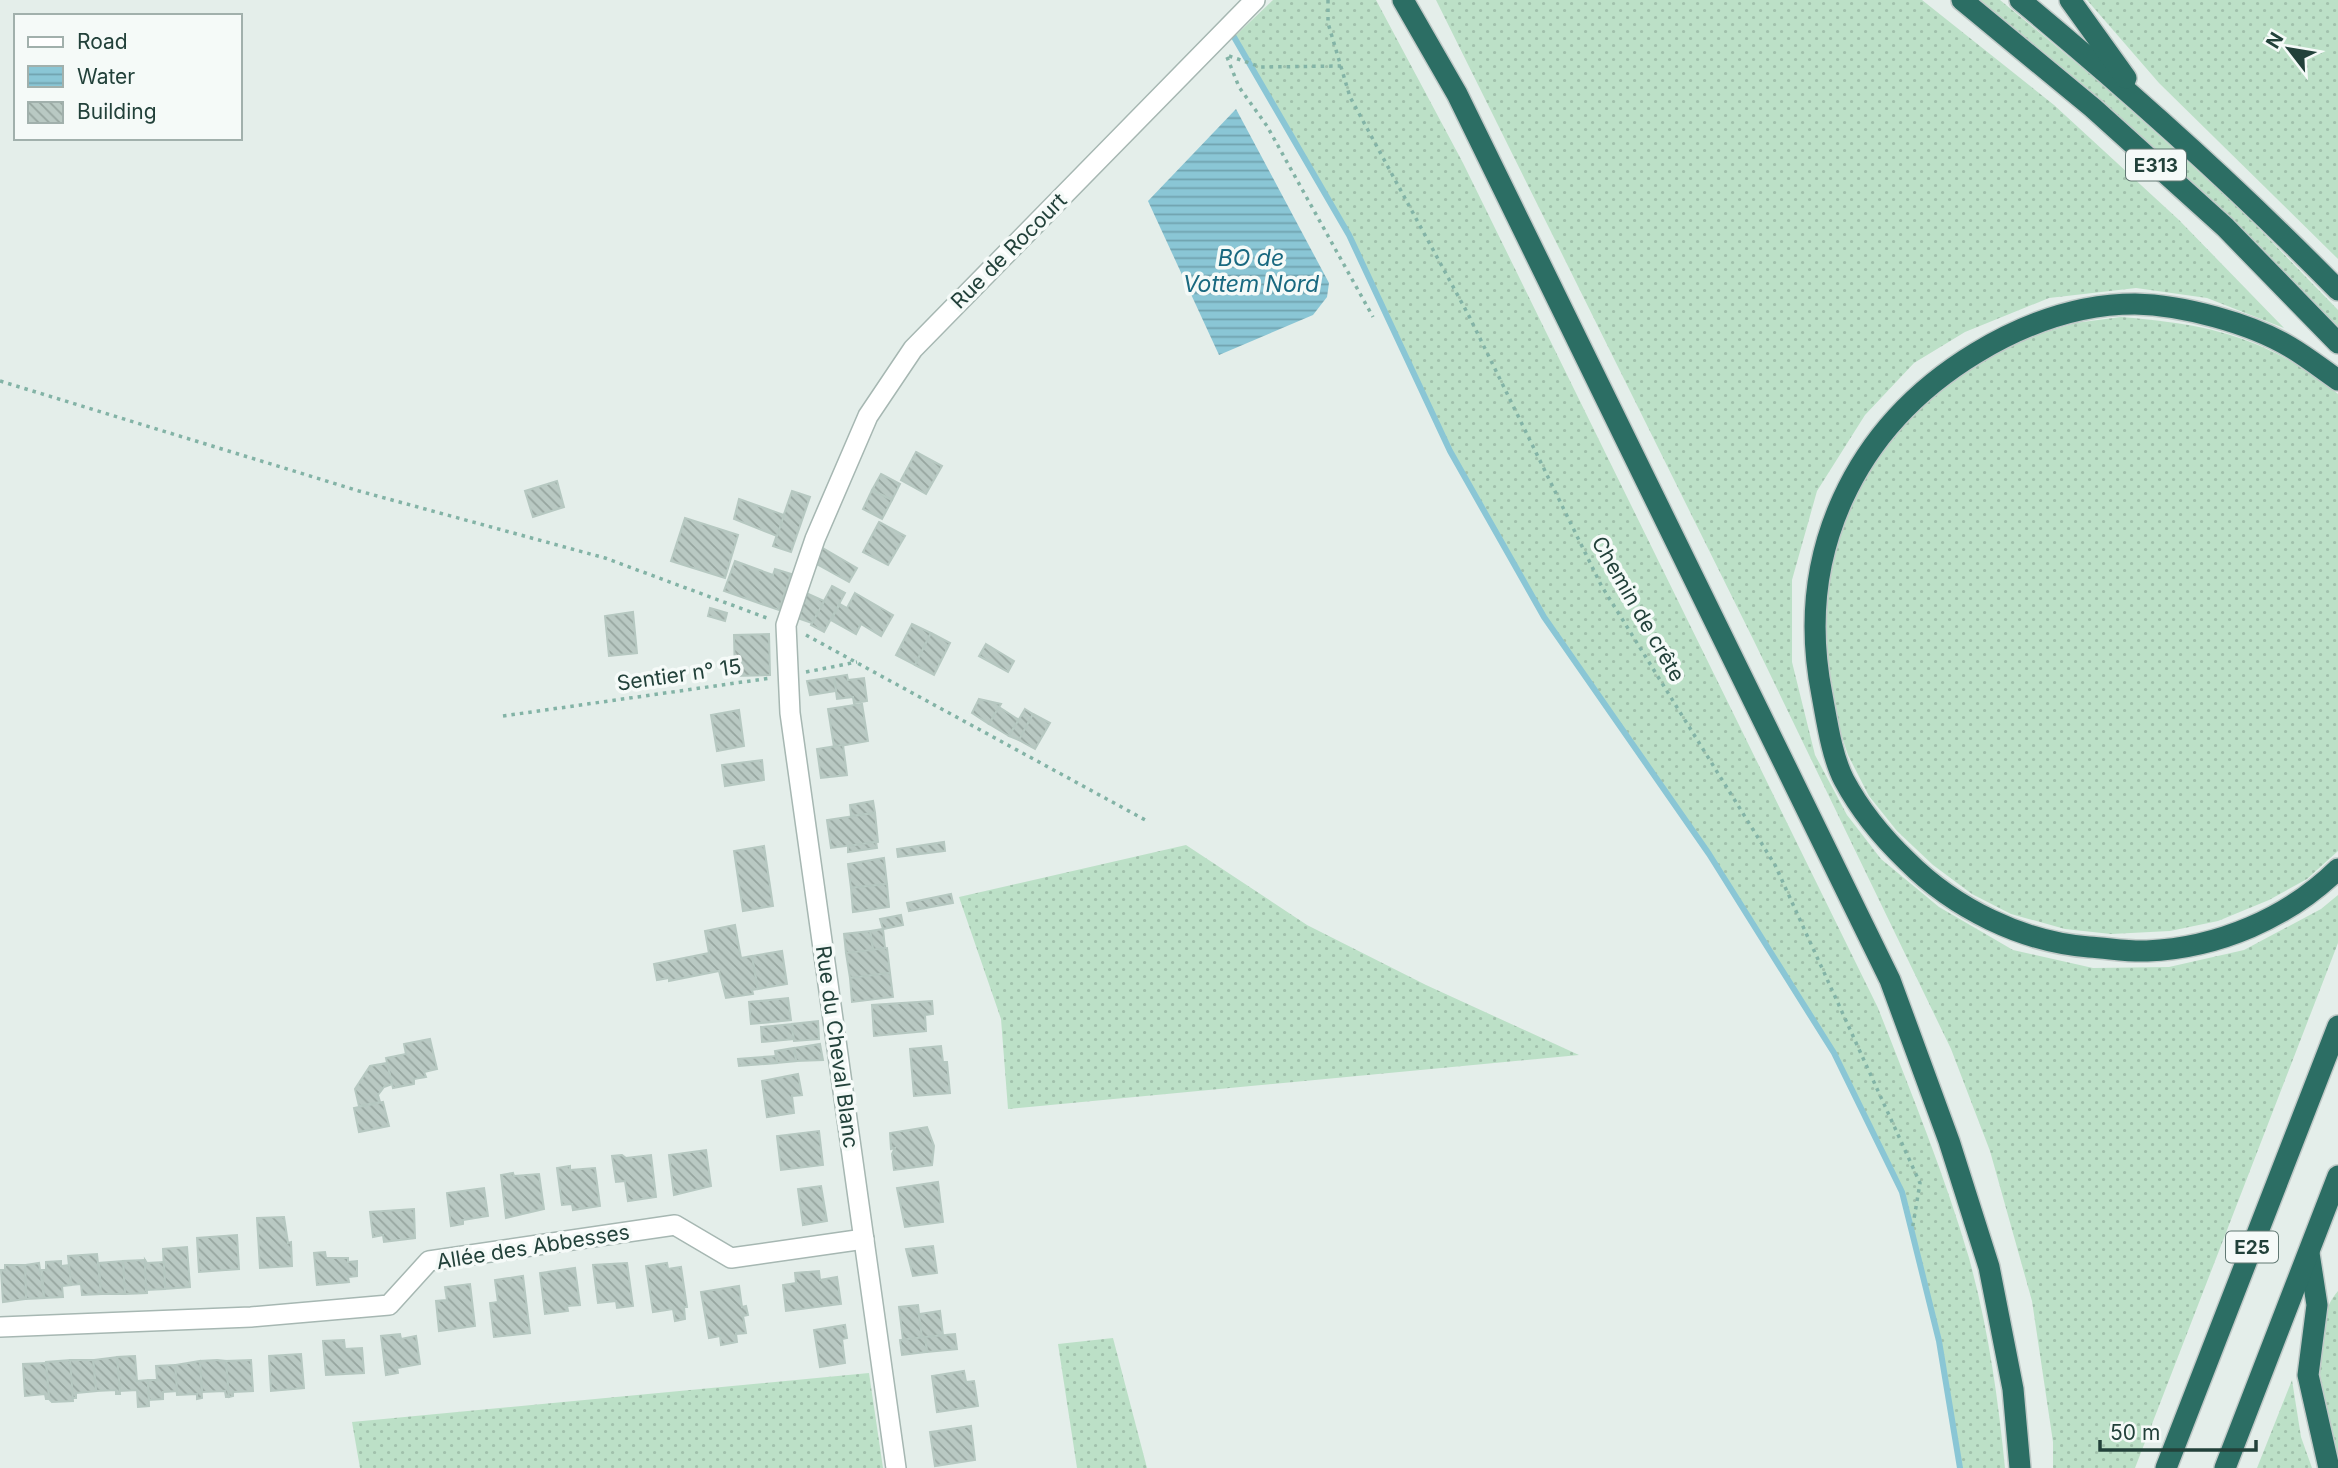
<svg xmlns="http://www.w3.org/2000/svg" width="2338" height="1468" font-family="Inter,sans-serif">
<defs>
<pattern id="grass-dots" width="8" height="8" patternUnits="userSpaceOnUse" patternTransform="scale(1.75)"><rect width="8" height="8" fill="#bce0c7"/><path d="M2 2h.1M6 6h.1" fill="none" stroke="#a1c1ac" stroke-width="1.8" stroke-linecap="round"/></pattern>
<pattern id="water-rules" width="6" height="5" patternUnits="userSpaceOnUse" patternTransform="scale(1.75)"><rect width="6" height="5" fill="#8ac6d5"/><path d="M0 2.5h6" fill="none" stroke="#70a2ae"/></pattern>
<pattern id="building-back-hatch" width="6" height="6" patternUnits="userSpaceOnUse" patternTransform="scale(1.75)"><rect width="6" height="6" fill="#b9c9c3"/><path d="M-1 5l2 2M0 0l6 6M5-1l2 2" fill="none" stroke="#96a59f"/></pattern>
</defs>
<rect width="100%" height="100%" fill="#e4eeea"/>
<g fill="url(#grass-dots)">
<path d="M1273,0H1376L1463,163L1878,1008C1910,1090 1944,1173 1969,1258C1988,1327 1998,1397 2005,1468H1962L1940,1335L1902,1192L1834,1053L1709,854L1544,617L1450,451L1349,235L1234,37Z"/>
<polygon points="1436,0 1922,0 2054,105 2179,220 2284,328 2207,298 2136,288 2049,298 1965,332 1914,363 1865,415 1817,491 1792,580 1792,662 1815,755 1847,815 1881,859 1939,907 2013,950 2093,968 2169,967 2244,950 2321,909 2338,895 2338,943 2135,1468 2053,1468 2053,1442 2032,1301 1990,1151 1951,1049 1754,641"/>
<polygon points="1979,0 2000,0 2108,89 2242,211 2338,310 2338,327 2233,220 2101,100"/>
<polygon points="2087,0 2338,0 2338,259 2159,83"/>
<path d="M2121,317C2209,324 2267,337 2338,394V851L2307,879L2269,900L2218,921L2170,931L2111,934L2065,929L2011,914L1972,894L1933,865L1897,831L1869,796L1848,755L1832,708L1820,620L1834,536L1875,454L1956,372L2023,339L2075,323Z"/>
<polygon points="1186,845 1307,925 1426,985 1579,1055 1008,1109 1001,1019 959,897"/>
<path d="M2338,1291V1460C2324,1416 2304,1329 2338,1291Z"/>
<polygon points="1113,1338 1147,1468 1077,1468 1058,1344"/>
<polygon points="869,1373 883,1468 360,1468 352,1422"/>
<polygon points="2292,1380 2301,1437 2312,1468 2257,1468"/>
</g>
<polygon fill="url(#water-rules)" points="1236,109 1329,283 1327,297 1313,315 1219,355 1148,201"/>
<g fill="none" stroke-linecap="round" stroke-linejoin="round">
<polyline stroke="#8ac6d5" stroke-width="6" points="1234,37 1349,235 1450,451 1544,617 1709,854 1834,1053 1902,1192 1939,1341 1960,1468"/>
</g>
<g fill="url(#building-back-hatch)" stroke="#b6c8c1" stroke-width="2">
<polygon points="916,452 942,466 926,494 901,480"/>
<polygon points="881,474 900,484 892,500 872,490"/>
<polygon points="557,481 564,507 533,517 525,491"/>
<polygon points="872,490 892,500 882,519 863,509"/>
<polygon points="792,491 810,497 791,552 773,546"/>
<polygon points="739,499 784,515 777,536 734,519"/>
<polygon points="685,518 738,535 725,578 671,561"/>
<polygon points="879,522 905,536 888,565 863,552"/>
<polygon points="821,547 857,568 849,582 815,563"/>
<polygon points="735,561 773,575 775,569 791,574 779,610 724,591"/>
<polygon points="832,586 845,593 824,632 811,625"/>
<polygon points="806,593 824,601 812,623 797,618"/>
<polygon points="855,593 893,615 881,636 861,624 856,634 831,620 840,604 847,608"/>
<polygon points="710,608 727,613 725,621 708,616"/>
<polygon points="633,612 637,653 609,656 605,616"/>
<polygon points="912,624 931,633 915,665 896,655"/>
<polygon points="931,633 950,643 934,675 915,665"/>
<polygon points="769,634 770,675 735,676 734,635"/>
<polygon points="986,644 1014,661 1008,672 979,656"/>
<polygon points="847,675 848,680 864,678 867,701 854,703 853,697 837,699 834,677"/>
<polygon points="834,677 836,691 810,695 807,681"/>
<polygon points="979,699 1001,704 989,724 972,713"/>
<polygon points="862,704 868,741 834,747 828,709"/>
<polygon points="999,707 1019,720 1009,736 989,724"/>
<polygon points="1025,709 1033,714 1019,740 1009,736"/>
<polygon points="739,710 744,746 717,751 711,715"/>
<polygon points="1033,714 1050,723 1035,749 1019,740"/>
<polygon points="843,745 847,775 821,778 817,749"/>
<polygon points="762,760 764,780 725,786 722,765"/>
<polygon points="873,801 875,813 851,816 850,805"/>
<polygon points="875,813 878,842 831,848 827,820"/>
<polygon points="876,842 877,848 848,852 848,846"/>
<polygon points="944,842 945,851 898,857 897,849"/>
<polygon points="764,846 773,906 743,911 734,851"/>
<polygon points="884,858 887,884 851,888 848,864"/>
<polygon points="887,884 889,907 853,912 851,888"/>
<polygon points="951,894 953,903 909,911 907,903"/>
<polygon points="901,915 903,925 883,929 880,919"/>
<polygon points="735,925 741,958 752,956 758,989 752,990 753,994 726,998 719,971 669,981 669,978 657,980 654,964 709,953 705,931"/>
<polygon points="883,929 885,948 873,950 870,931"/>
<polygon points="870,931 873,950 846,953 844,934"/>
<polygon points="887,948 890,973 850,978 846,953"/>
<polygon points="782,951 787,984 758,989 752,956"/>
<polygon points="890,973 893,997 852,1002 850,978"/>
<polygon points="788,998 791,1020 751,1024 749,1002"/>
<polygon points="932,1001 933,1014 925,1015 926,1031 874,1036 872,1005"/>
<polygon points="818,1021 819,1039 794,1041 792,1024"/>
<polygon points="792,1024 793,1039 762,1042 761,1027"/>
<polygon points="430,1039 437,1069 424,1072 426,1077 414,1079 414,1084 393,1088 386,1058 406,1054 404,1044"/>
<polygon points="820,1044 823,1060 796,1061 794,1048"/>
<polygon points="941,1046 943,1062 947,1062 950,1093 914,1096 910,1049"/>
<polygon points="794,1048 796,1061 777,1063 775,1051"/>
<polygon points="776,1056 777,1063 739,1066 738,1059"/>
<polygon points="387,1063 392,1084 384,1087 378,1095 380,1102 359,1106 355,1089 370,1066"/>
<polygon points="798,1074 802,1095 792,1096 794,1113 767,1117 762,1081"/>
<polygon points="383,1102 389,1126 359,1132 354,1108"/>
<polygon points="927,1127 934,1146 932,1165 894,1170 892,1154 895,1148 891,1149 890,1133"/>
<polygon points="819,1131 823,1165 781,1170 777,1136"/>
<polygon points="706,1150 711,1186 674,1195 669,1155"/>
<polygon points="622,1155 626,1158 651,1155 656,1197 628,1201 625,1181 616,1182 612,1156"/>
<polygon points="570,1166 570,1170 595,1168 600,1206 573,1210 572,1204 562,1205 557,1168"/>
<polygon points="513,1173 514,1176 539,1174 544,1209 506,1218 501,1175"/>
<polygon points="938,1182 943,1222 905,1227 897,1188"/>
<polygon points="821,1186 827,1221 803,1225 798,1189"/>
<polygon points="484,1188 488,1216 463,1220 463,1224 451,1226 447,1193"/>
<polygon points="414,1209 415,1238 384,1242 383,1235 373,1237 370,1212"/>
<polygon points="284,1217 288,1243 291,1242 292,1266 260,1268 257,1218"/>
<polygon points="237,1235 239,1269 199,1272 197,1238"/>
<polygon points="933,1246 937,1273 913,1276 906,1249"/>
<polygon points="187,1247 190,1287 165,1289 163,1249"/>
<polygon points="325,1252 326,1258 348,1258 348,1262 357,1261 357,1276 348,1277 349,1282 317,1285 314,1253"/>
<polygon points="97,1254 101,1294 82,1295 81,1284 71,1285 68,1256"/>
<polygon points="145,1260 147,1293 125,1294 123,1261"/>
<polygon points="145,1260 147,1263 164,1262 165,1289 146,1290"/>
<polygon points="61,1261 61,1266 69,1265 71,1285 62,1286 63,1297 44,1298 42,1270 46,1270 46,1262"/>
<polygon points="123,1261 125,1294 101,1294 99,1263"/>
<polygon points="39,1263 44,1298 26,1299 25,1265"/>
<polygon points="627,1263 633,1306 617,1308 616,1301 598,1303 593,1265"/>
<polygon points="667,1263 668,1269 681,1267 687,1307 684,1307 685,1319 675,1321 673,1309 653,1312 646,1266"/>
<polygon points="5,1265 25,1265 26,1299 3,1302 1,1270 5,1270"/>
<polygon points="575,1268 580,1305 567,1306 568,1311 545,1314 540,1273"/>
<polygon points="819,1271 820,1280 837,1277 841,1304 786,1311 783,1285 796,1283 795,1273"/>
<polygon points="523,1276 530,1333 494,1337 490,1303 498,1302 495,1280"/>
<polygon points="470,1284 475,1326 439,1331 436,1301 447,1300 445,1287"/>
<polygon points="739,1286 742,1307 746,1306 748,1315 743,1316 746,1333 736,1334 737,1342 721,1345 720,1336 709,1338 701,1292"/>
<polygon points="918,1305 922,1338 903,1340 899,1307"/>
<polygon points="940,1311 943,1335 922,1338 919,1314"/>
<polygon points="845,1325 847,1338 842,1339 845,1363 820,1367 814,1330"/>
<polygon points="400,1334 401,1339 416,1336 420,1364 397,1368 398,1373 386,1375 381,1336"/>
<polygon points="955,1334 957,1349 927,1352 925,1337"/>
<polygon points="925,1337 927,1352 902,1355 900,1340"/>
<polygon points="344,1340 345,1349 362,1348 364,1373 326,1375 323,1341"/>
<polygon points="301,1354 304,1388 271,1391 269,1356"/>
<polygon points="135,1356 137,1381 148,1380 149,1406 138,1407 137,1390 120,1391 117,1357"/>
<polygon points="117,1357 120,1394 116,1394 116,1390 96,1391 93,1360"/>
<polygon points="70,1360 93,1360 96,1391 76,1393 76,1398 72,1398"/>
<polygon points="70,1360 73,1401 52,1402 49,1399 46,1362"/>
<polygon points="217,1360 226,1361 229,1397 226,1397 225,1391 202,1392 200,1361"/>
<polygon points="251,1360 253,1391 233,1392 233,1396 229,1397 226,1361"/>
<polygon points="200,1361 202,1398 197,1399 197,1394 177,1395 175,1365"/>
<polygon points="46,1363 49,1399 46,1399 45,1394 25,1396 23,1364"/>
<polygon points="175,1365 177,1391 163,1392 163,1399 149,1400 148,1380 157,1380 156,1366"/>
<polygon points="964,1371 966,1382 974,1381 978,1406 937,1412 932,1376"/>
<polygon points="971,1426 975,1460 935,1466 930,1432"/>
</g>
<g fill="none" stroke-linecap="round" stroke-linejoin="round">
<defs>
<g id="minor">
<polyline points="0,1327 251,1317 389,1305 429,1261 675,1225 731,1258 864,1239"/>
<polyline points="896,1468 790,713 786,625 797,592 815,539 868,416 913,349 1255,0"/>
</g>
<g id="motorway">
<polyline points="1403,0 1457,94 1890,980 1949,1141 1989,1267 2013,1389 2020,1468"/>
<polyline points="1962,0 2093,108 2225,227 2338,343"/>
<path d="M2020,0C2131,92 2237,187 2338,290"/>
<polyline points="2070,0 2126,78"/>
<path d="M2338,380C2322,369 2307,357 2290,347C2250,323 2182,305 2135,304C2079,304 2024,324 1976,353C1854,427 1794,554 1822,695C1827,722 1832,757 1844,780C1860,810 1883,838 1907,861C1954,908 2022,942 2089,947C2108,948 2128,952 2147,951C2218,948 2288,918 2338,869"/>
<polyline points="2309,1253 2317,1305 2308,1375 2329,1468"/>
<polyline points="2166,1468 2338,1026"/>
<polyline points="2225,1468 2338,1176"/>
</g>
</defs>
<use href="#minor" stroke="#a6b7b2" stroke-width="22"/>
<use href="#motorway" stroke="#c1cac8" stroke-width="24"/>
<g stroke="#83b3a6" stroke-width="3.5" stroke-dasharray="3.5 5" stroke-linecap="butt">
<polyline points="1328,0 1328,23 1350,97 1469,316 1601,585 1775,865 1920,1183 1912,1231"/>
<polyline points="1229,56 1261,67 1341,66"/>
<polyline points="1227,57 1239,87 1267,126 1373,317"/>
<polyline points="0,381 359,491 605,558 767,618"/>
<polyline points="806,635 1149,822"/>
<polyline points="806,672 857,662"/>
<polyline points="503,716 771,678"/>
</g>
<use href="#minor" stroke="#fff" stroke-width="19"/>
<use href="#motorway" stroke="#2c6e64" stroke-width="21"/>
</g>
<g text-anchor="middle" stroke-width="7" stroke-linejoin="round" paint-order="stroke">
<g fill="#f5faf8" stroke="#617873" stroke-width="2">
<rect x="2126" y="149.5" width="60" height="31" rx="5"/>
<rect x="2226" y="1231.5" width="52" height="31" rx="5"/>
</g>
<g font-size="19" font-weight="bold" fill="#22413a">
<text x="2156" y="172">E313</text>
<text x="2252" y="1254">E25</text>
</g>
<g font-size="21" fill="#22413a" stroke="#f5faf8">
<text transform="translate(1009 251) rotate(-45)" y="7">Rue de Rocourt</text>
<text transform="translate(1638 609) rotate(60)" y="7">Chemin de crête</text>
<text transform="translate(679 675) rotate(-8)" y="7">Sentier n° 15</text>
<text transform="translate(837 1047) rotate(82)" y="7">Rue du Cheval Blanc</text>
<text transform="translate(533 1247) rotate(-9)" y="7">Allée des Abbesses</text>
</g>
<g font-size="23" font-style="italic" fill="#196980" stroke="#f5faf8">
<text x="1251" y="266">BO de<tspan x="1251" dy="26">Vottem Nord</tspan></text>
</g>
</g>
<rect x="14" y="14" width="228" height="126" fill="#f5faf8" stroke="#a1b0ac" stroke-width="2"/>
<rect x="28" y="37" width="35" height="10" fill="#ffffff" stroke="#a1b0ac" stroke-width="2"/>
<text x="77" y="49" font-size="21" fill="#22413a">Road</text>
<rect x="28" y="66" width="35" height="21" fill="url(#water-rules)" stroke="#a1b0ac" stroke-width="2"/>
<text x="77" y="84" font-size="21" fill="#22413a">Water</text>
<rect x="28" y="102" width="35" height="21" fill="url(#building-back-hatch)" stroke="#a1b0ac" stroke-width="2"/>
<text x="77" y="119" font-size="21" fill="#22413a">Building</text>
<g transform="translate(2289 49) rotate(301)" stroke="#f5faf8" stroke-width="5" paint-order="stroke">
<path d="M0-5L12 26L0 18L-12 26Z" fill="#22413a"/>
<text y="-10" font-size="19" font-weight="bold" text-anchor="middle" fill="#22413a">N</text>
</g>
<path d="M2100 1440v10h156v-10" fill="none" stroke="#22413a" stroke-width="3.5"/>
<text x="2110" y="1440" font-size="21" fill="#22413a" stroke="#f5faf8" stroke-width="5" paint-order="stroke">50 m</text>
</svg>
